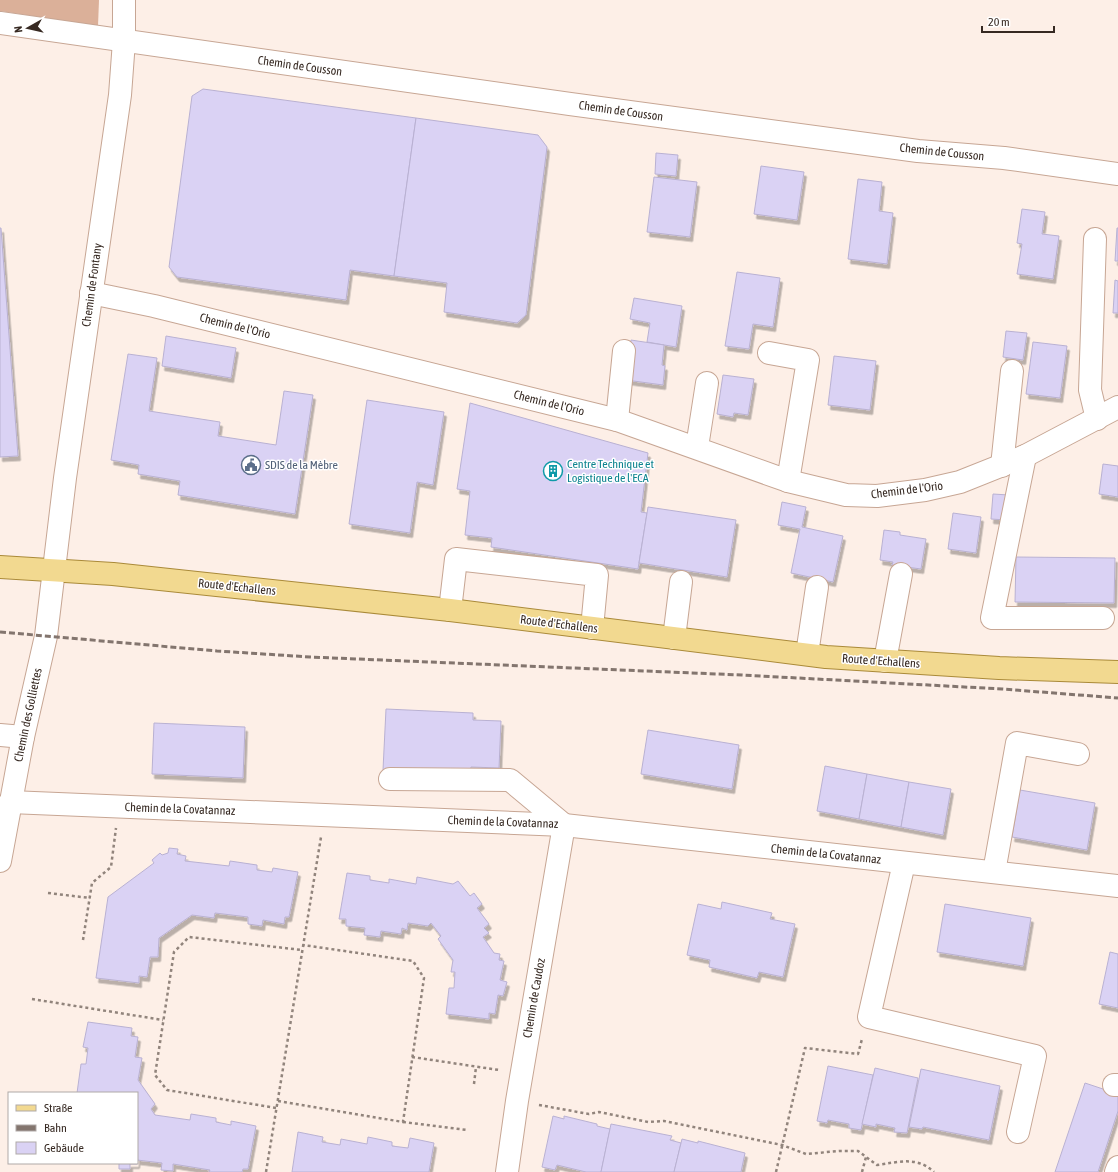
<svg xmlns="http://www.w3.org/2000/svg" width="1118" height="1172" font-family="'Asap Condensed',sans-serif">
<defs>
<filter id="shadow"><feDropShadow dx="2.5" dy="4.5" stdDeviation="0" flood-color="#0004"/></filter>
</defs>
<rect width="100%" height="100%" fill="#fdefe7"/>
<polygon fill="#dbb099" points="0,0 99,0 98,26 0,11"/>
<g fill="#dad2f4" stroke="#b9b1d2" filter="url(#shadow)">
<polygon points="203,89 416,118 394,276 350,270 346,300 177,277 169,267 192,96"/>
<polygon points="416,118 538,135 547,147 526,315 517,323 444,312 447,283 394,276"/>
<polygon points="656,153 678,155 676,176 655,174"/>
<polygon points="761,166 804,172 797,220 754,214"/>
<polygon points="654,177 697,182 690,237 647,232"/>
<polygon points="858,179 882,182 879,211 893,213 887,264 848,259"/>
<polygon points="1022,209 1045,212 1042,234 1059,236 1053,279 1017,274 1022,244 1017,243"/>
<polygon points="0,228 1,228 18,456 0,457"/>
<polygon points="1117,228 1118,228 1118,261 1115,261"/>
<polygon points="737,272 780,278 773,327 753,324 749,349 725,346"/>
<polygon points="1115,280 1118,281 1118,313 1113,313"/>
<polygon points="634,298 682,306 676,347 647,342 650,323 630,319"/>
<polygon points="1006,331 1027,333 1023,360 1003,357"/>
<polygon points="166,336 236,348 231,378 162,366"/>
<polygon points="631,340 664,345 662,365 665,366 663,385 626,380"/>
<polygon points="1033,342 1067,346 1060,398 1026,394"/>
<polygon points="128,354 157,358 149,411 220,422 218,436 276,445 284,391 313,395 295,514 178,495 180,481 138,474 139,465 111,460"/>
<polygon points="834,356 876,361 870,410 828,405"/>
<polygon points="723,375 754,379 748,415 734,413 733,417 717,414"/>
<polygon points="367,400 444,412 433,485 417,482 410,533 349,524"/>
<polygon points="470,403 648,453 641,512 647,513 638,569 491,547 492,538 465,535 470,491 457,489"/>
<polygon points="1103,464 1118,466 1118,497 1099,494"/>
<polygon points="993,494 1009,495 1006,520 991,519"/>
<polygon points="782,502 806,507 802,527 843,536 833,582 791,573 800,529 778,525"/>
<polygon points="648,507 736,520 727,577 639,563"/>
<polygon points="953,513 981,517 976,553 948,549"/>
<polygon points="884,530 900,532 900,535 926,539 921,569 892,565 893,562 880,560"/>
<polygon points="1016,557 1115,558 1114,603 1015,602"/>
<polygon points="386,709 473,713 473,720 501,721 499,768 471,767 470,774 383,770"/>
<polygon points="154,723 245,727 243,778 152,774"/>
<polygon points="648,730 739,745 732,789 641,774"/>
<polygon points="825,766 867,774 859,819 817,811"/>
<polygon points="867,774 909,782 901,827 859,819"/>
<polygon points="909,782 951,789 943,835 901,827"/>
<polygon points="1020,790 1095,803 1087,850 1012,837"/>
<polygon points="169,848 178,849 177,854 186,856 185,861 229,866 230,861 257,865 257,870 272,872 273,868 298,872 289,917 285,917 284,924 263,920 262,926 248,924 248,917 215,913 214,918 192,915 159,938 158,957 150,957 147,977 139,976 139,983 96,978 108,897 154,863 152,860 160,853 162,855 168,853"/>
<polygon points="347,873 370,876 370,880 389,883 389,879 416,884 417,877 453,884 458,881 470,896 474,893 482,904 477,908 489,924 484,928 489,933 483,937 494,953 500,954 499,960 504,961 500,980 507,982 503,996 498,995 495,1014 489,1013 489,1019 446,1014 449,988 454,988 455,972 451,972 453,960 438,939 441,936 431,923 428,926 408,923 407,930 402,928 401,934 381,931 380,937 364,935 365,928 346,926 346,919 339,919"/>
<polygon points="722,902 772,913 770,919 795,924 783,977 759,972 757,978 709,967 710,960 687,955 698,904 721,909"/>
<polygon points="945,904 1031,918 1023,966 937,952"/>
<polygon points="1110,952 1118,954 1118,1008 1099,1004"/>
<polygon points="88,1022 132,1028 131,1036 138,1037 135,1057 142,1058 138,1080 155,1104 151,1109 155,1115 190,1120 191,1114 216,1118 216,1122 231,1125 231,1121 256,1126 248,1169 243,1169 242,1172 209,1172 210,1170 173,1164 173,1171 161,1170 162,1163 137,1160 137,1164 130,1164 130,1169 119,1169 119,1163 137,1163 137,1093 77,1093 81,1064 86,1064 88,1048 83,1047"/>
<polygon points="828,1066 873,1075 861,1130 849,1128 849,1124 828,1120 827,1123 817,1121"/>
<polygon points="875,1068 918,1078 907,1133 894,1132 895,1128 876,1124 876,1127 862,1124"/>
<polygon points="921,1069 1000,1086 989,1140 923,1127 922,1129 909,1127"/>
<polygon points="1085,1083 1118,1094 1118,1111 1098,1172 1055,1172"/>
<polygon points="553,1116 564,1119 564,1116 597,1124 597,1126 610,1129 601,1172 586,1172 557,1165 555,1170 542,1167"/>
<polygon points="611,1124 672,1136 670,1140 681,1143 674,1172 601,1172"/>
<polygon points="298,1132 323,1137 322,1142 340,1145 341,1139 367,1144 368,1137 392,1142 392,1146 408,1148 410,1138 434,1143 429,1172 292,1172"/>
<polygon points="682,1139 698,1143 698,1141 745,1153 741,1172 674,1172"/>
</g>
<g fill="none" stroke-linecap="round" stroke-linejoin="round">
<defs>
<g id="minor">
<polyline points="0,23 570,104 918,151 1004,158 1118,174"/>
<polyline points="1095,239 1090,390 1097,419"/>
<polyline points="91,293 154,306 617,420 788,481 846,495 877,496 925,490 960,482 1025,456 1118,407"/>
<polyline points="769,353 808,360 788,481"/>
<polyline points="617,420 624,351"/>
<polyline points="697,447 707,383"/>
<polyline points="1025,456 992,618 1103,618"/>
<polyline points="1002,466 1012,371"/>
<polyline points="450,610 456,559 597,575 592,628"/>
<polyline points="674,638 681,582"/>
<polyline points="807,654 817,587"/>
<polyline points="885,661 901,574"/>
<polyline points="0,735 23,737"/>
<polyline points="390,779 510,780 564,825 517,1101 507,1172"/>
<polyline points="10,802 564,825 1118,886"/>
<polyline points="0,861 23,737 46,636 65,478 120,95 124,41 124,0"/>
<polyline points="904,863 869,1017 1035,1056 1018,1132"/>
<polyline points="994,872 1017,743 1078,754"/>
<polyline points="1114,1085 1118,1085"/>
<polyline points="1116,1172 1118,1167"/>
</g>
<polyline id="major" points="0,567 113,574 450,610 826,657 999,668 1118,672"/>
</defs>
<use href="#minor" stroke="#c7a694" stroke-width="24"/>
<use href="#major" stroke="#aa8a39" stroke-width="24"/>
<g stroke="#91847c" stroke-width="2.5" stroke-dasharray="3 3" stroke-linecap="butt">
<polyline points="48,893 90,898"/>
<polyline points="83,940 92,883 111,867 116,828"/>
<polyline points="32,999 163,1020"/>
<polyline points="412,1057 499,1070"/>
<polyline points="474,1084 476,1067"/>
<polyline points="278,1101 403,1122 424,978 413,961 303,945"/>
<path d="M539,1105L589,1114L599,1112L648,1122L664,1121L782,1145L806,1154L839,1151H858L877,1165C899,1162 917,1156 934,1172"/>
<polyline points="276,1108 167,1090 155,1075 174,952 189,937 302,950"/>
<polyline points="403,1122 467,1130"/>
<polyline points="266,1172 321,837"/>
<polyline points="776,1172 805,1048 858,1054 862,1039"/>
<polyline points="862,1172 866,1157"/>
</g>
<use href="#minor" stroke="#fff" stroke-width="22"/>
<use href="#major" stroke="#f2d990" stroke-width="22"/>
<polyline stroke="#83756e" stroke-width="3" stroke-dasharray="6 3" stroke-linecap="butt" points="0,632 217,651 310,657 742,675 1002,689 1118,698"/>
</g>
<defs>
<symbol id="civic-ring" viewBox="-11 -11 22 22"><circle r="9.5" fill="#fff" stroke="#5c6f8a" stroke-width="1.5"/><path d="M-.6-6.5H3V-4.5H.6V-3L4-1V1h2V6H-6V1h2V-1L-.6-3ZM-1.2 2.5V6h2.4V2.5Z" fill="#5c6f8a"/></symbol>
<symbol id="building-ring" viewBox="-11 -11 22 22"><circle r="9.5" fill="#fff" stroke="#0f9aa8" stroke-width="1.5"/><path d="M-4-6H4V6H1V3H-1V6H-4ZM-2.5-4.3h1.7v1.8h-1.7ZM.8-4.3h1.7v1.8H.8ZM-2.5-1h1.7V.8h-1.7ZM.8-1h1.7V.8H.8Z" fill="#0f9aa8"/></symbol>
</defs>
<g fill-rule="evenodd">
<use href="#civic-ring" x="240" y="454" width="22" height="22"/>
<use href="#building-ring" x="542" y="460" width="22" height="22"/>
</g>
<g text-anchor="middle" stroke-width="3" stroke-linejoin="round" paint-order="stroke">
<g font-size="12" fill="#362922" stroke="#fff">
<text transform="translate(300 66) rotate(8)" y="4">Chemin de Cousson</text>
<text transform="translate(621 111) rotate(8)" y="4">Chemin de Cousson</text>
<text transform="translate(942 152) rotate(6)" y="4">Chemin de Cousson</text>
<text transform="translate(92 285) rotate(-82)" y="4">Chemin de Fontany</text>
<text transform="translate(235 326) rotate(14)" y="4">Chemin de l'Orio</text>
<text transform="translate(549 403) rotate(14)" y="4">Chemin de l'Orio</text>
<text transform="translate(907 490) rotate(-7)" y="4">Chemin de l'Orio</text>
<text transform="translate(237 587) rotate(6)" y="4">Route d'Echallens</text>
<text transform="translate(559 624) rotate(7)" y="4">Route d'Echallens</text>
<text transform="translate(881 661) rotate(4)" y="4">Route d'Echallens</text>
<text transform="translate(28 715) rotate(-78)" y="4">Chemin des Golliettes</text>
<text transform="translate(180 809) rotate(2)" y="4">Chemin de la Covatannaz</text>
<text transform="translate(503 822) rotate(2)" y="4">Chemin de la Covatannaz</text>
<text transform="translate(826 854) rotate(6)" y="4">Chemin de la Covatannaz</text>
<text transform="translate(534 998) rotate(-80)" y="4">Chemin de Caudoz</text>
</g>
<g font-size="12" fill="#0d838f" stroke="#fff" text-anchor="start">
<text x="567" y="468">Centre Technique et<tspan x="567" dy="14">Logistique de l'ECA</tspan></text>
</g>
<g font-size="12" fill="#4e5e75" stroke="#fff" text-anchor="start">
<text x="265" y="469">SDIS de la Mèbre</text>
</g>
</g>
<rect x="8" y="1092" width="130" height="72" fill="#ffffff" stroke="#afa9a7"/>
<rect x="16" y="1105" width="20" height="6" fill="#f2d990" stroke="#afa9a7"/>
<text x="44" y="1112" font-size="12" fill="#362922">Straße</text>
<rect x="16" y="1125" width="20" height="6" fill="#83756e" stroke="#afa9a7"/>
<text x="44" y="1132" font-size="12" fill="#362922">Bahn</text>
<rect x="16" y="1142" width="20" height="12" fill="#dad2f4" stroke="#afa9a7"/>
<text x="44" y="1152" font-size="12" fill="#362922">Gebäude</text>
<g transform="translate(28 28) rotate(262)" stroke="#ffffff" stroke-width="3" paint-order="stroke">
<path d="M0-3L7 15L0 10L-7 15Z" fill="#362922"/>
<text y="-6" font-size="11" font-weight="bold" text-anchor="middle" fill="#362922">N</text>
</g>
<path d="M982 26v6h72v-6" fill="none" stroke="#362922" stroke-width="2"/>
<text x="988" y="26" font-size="12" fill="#362922" stroke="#ffffff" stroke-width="3" paint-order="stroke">20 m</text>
</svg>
